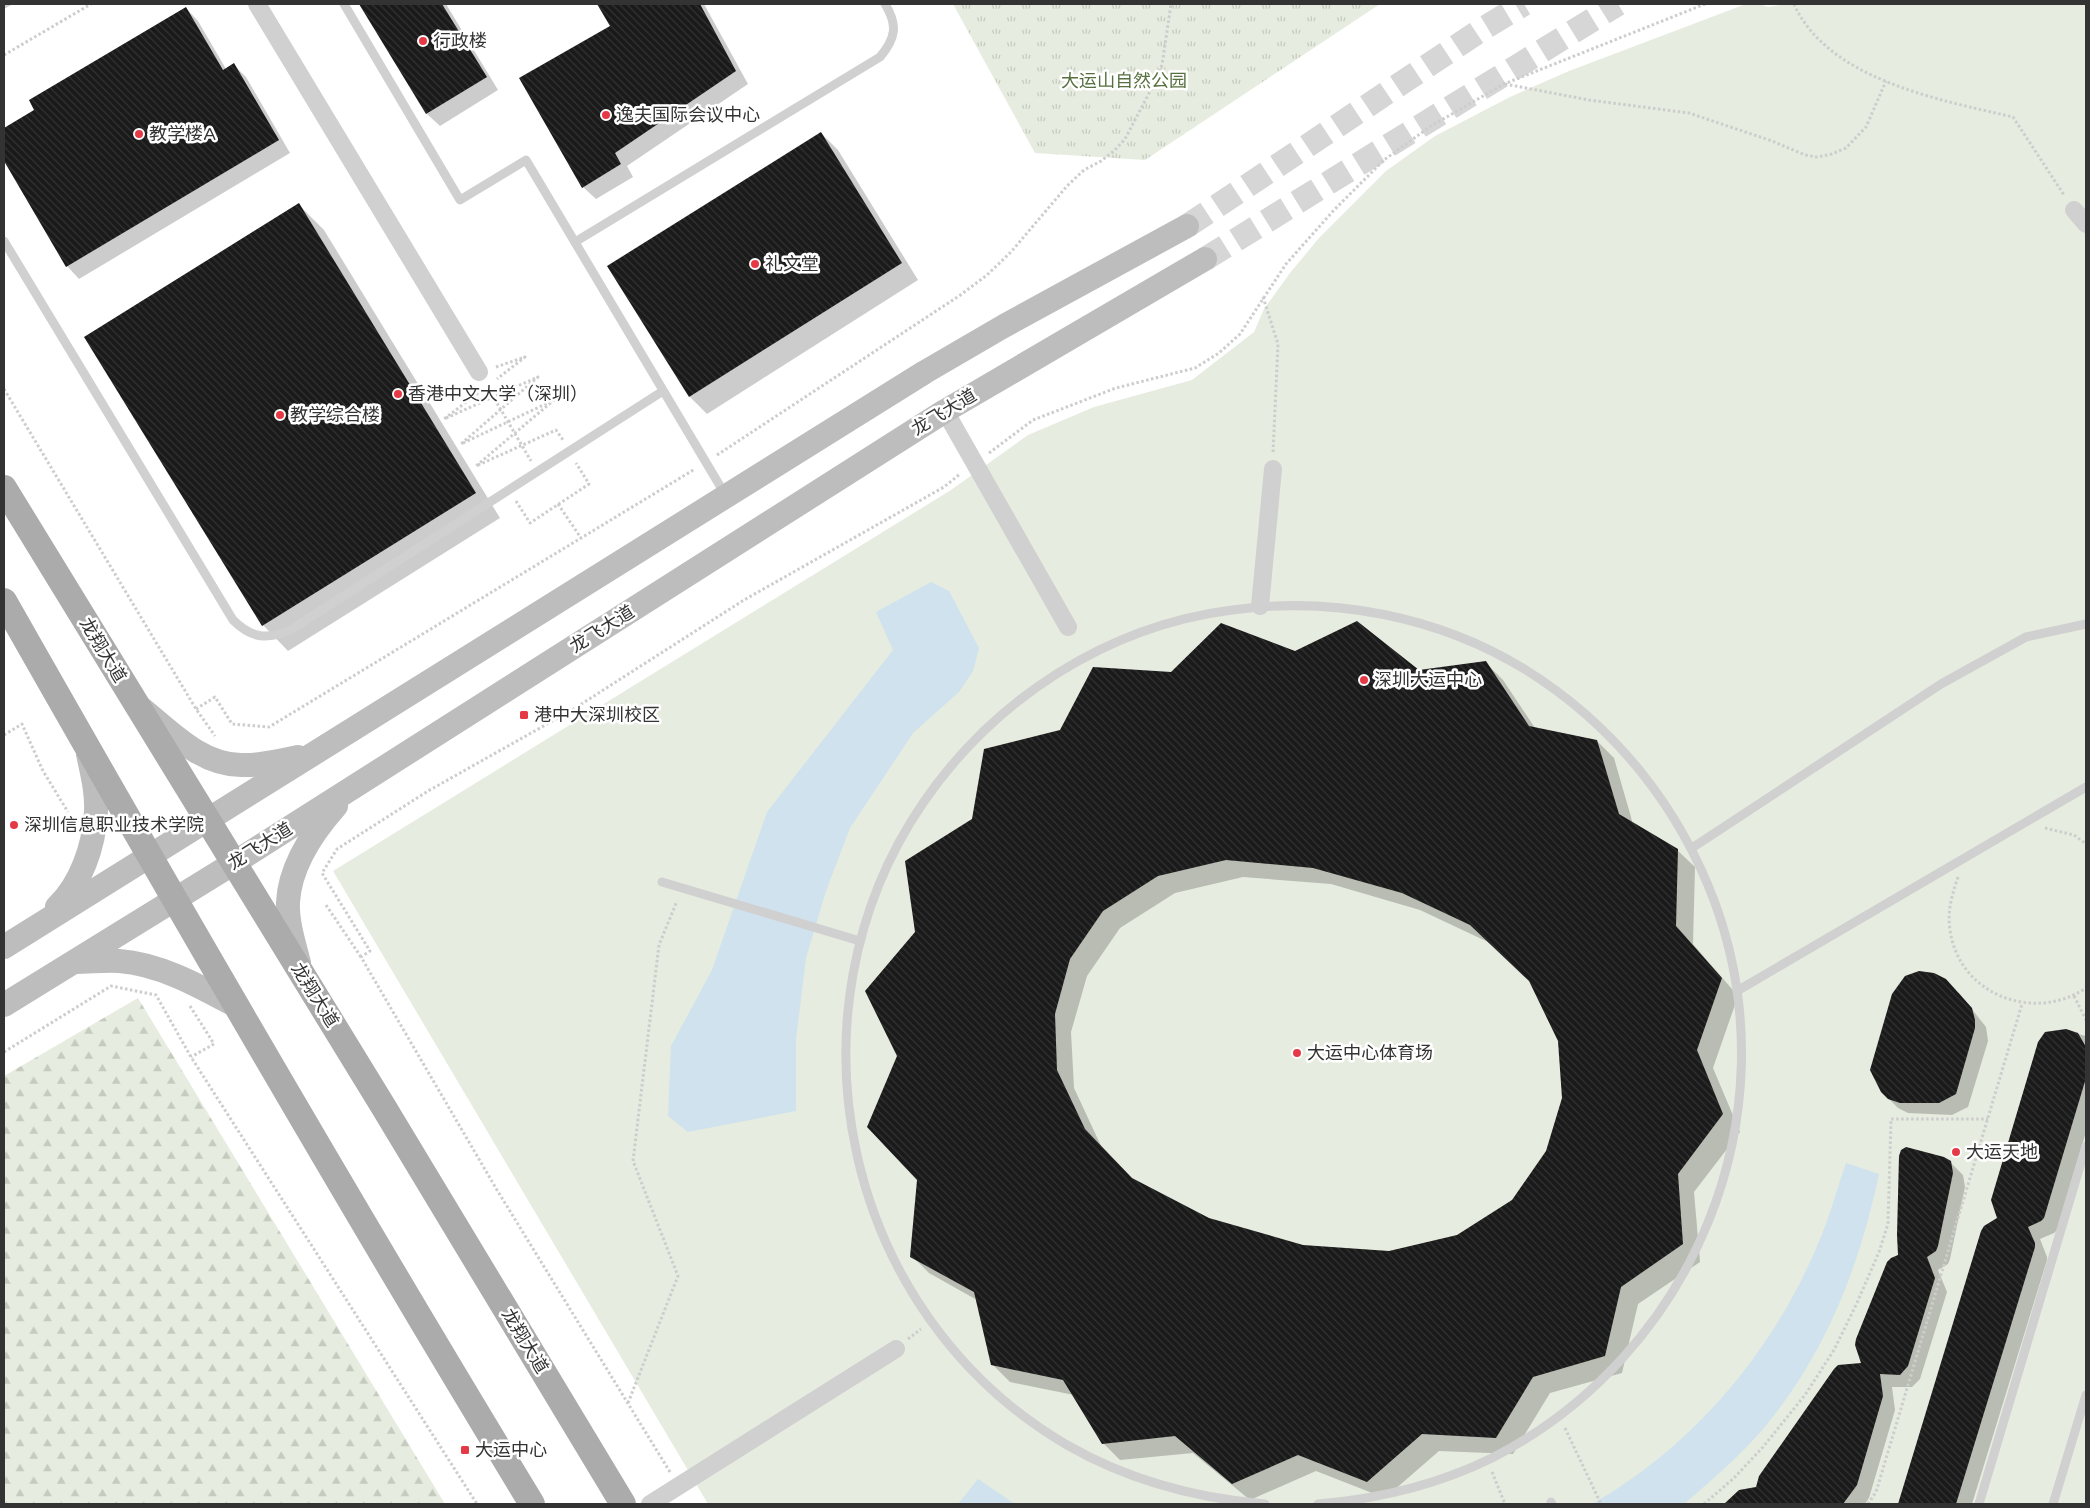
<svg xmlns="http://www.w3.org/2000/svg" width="2090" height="1508" font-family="'Varela Round','Noto Sans SC',sans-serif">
<defs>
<pattern id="forest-firs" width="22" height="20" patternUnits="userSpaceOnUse" patternTransform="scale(1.25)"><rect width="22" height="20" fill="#e6ecdf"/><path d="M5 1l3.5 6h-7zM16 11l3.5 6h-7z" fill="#c6cbc0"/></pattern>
<pattern id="park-tufts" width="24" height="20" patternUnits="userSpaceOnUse" patternTransform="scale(1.25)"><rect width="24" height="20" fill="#e6ecdf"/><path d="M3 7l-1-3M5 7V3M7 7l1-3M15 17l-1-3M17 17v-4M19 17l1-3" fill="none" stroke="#c6cbc0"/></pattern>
<pattern id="building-back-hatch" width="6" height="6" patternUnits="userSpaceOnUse" patternTransform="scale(1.25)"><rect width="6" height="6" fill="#1a1a1a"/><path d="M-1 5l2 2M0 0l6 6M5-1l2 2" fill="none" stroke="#333"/></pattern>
</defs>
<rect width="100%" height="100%" fill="#fff"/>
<polygon fill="url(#forest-firs)" points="138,998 445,1504 4,1504 4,1076"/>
<polygon fill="url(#park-tufts)" points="953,4 1380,4 1145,160 1035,153"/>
<polygon fill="#e6ecdf" points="1746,4 1760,4 1768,7 1785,4 2086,4 2086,1504 708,1504 333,871 951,490 1028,435 1094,407 1192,380 1254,332 1264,309 1290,273 1319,238 1386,171 1435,136 1510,97 1569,71"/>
<g fill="#cfe2ee">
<polygon points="931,582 949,591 979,648 973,671 959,692 913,733 850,828 826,891 806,958 796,1040 796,1111 688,1132 668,1116 671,1046 712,970 767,812 893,650 876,612"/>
<path d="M1846,1163L1879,1174C1859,1268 1826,1353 1764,1428C1740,1456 1712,1480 1684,1504H1592C1701,1442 1784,1338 1827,1221C1834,1202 1839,1182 1846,1163Z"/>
<polygon points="978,1479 1015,1504 958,1504"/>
</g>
<g fill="#0003" fill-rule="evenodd">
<polygon points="4,4 13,4 4,9"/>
<polygon points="361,4 446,4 498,90 440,126 427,114"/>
<polygon points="598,4 704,4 748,84 627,166 633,177 596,199 583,187 611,27"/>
<polygon points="186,8 198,21 226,69 234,65 246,77 290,153 79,279 67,266 4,159 4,129 36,110"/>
<polygon points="821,133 838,150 918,280 707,414 690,397 609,266"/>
<polygon points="299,205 324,230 500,518 288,651 263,625 86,337"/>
<path d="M1295,653L1418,671L1486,663L1503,680L1535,728L1597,741L1614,758L1633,824L1677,850L1695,867L1693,944L1738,996L1713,1068L1740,1132L1694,1192L1700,1262L1638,1304L1622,1373L1550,1393L1513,1454L1439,1451L1385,1498L1316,1471L1250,1500L1193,1453L1120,1460L1103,1443L1074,1395L1010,1382L993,1365L977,1300L929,1273L912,1256L918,1180L898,1056L917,932L973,820L1061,731L1172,673ZM1243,877L1331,884L1420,910L1488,942L1531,982L1560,1041L1564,1098L1547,1151L1513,1201L1457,1236L1389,1253L1303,1246L1208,1219L1133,1180L1102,1148L1074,1088L1071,1032L1087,976L1120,928L1175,893Z"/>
<polygon points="1911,975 1959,993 1986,1027 1988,1041 1968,1107 1952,1115 1908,1113 1898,1108 1885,1095 1872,1074 1872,1065 1893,995 1901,982"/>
<polygon points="2066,1031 2086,1036 2086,1132 2057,1230 2054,1233 2040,1239 2047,1257 2047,1260 1972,1504 1899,1504 1983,1231 1998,1219"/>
<polygon points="1910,1148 1950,1162 1963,1175 1965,1187 1950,1259 1948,1264 1938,1270 1947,1292 1920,1379 1912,1387 1892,1387 1895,1410 1869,1498 1865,1504 1726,1504 1740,1491 1757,1488 1863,1365 1900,1256 1902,1151"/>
</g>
<g fill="url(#building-back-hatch)" fill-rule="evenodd">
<polygon points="359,4 442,4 487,77 426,114"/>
<polygon points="597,4 700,4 736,71 615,153 621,164 582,188 519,78 610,26"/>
<polygon points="186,7 223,70 234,63 279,140 66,267 4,161 4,128 34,110 29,100"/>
<polygon points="821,132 902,263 689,397 607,266"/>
<polygon points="299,203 476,493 262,626 84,337"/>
<path d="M1357,621L1419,670L1486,661L1529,726L1597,740L1619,814L1678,849L1676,926L1722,978L1697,1050L1723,1114L1678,1174L1683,1244L1621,1287L1605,1356L1533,1377L1496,1438L1422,1434L1367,1482L1298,1455L1232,1484L1175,1436L1102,1444L1063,1380L991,1365L974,1292L910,1257L917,1180L867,1127L897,1056L865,991L915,932L905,861L972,819L984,749L1060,730L1093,667L1171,672L1221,623L1295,651ZM1226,860L1313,868L1402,893L1470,925L1529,981L1558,1041L1562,1098L1546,1151L1512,1200L1457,1235L1389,1251L1303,1245L1209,1218L1132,1178L1085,1129L1057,1070L1055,1014L1070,959L1103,911L1158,876Z"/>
<polygon points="1919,971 1934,973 1946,979 1972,1008 1975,1020 1975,1028 1956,1094 1939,1103 1900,1103 1888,1099 1881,1092 1870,1070 1892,994 1905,976"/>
<polygon points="2066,1029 2078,1033 2086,1047 2086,1078 2044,1218 2041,1221 2028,1227 2035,1243 2035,1247 1956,1504 1898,1504 1981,1231 1984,1226 1997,1218 1991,1200 2038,1042 2045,1032"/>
<polygon points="1906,1147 1944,1157 1951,1161 1953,1173 1938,1246 1936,1251 1927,1257 1935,1278 1908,1366 1900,1375 1880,1374 1883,1396 1857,1485 1843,1504 1724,1504 1739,1490 1756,1487 1759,1476 1834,1369 1838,1365 1861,1363 1855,1345 1856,1339 1887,1262 1891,1258 1898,1255 1897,1235 1899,1156 1901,1150"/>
</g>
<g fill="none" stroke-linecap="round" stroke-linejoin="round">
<g stroke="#d6d6d6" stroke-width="24" stroke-dasharray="24 12" stroke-linecap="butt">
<polyline points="1187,226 1484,28 1524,4"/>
<polyline points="1205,259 1618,4"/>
</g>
<g stroke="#cdcdcd" stroke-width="3" stroke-dasharray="2.5 2.5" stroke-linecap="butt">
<path d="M1794,4C1828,80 1940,100 2013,117L2064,195"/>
<polyline points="4,55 91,4"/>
<polyline points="1505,84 1589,100 1689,113 1772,141 1805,155 1817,157 1832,154 1846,148 1866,127 1886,81"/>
<polyline points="1263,297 1278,344 1273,453"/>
<polyline points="496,367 525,357 497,379"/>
<polyline points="487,386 531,461"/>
<polyline points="4,389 196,709 215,736"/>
<polyline points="482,390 444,419 538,377 461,444 554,400 476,466 556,430 563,440"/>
<polyline points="989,453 1033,420 1116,388 1195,368 1219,353 1240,334 1286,264 1334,210 1384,160 1431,126 1504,84 1705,4"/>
<polyline points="717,455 959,296 987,275 1011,252 1067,186 1084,170 1101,161 1114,151 1125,139 1155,82 1162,65 1171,4"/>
<polyline points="516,501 530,523 589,484 576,463"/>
<polyline points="558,504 581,538"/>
<polyline points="196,709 215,697 232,724 269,727 695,469"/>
<polyline points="4,735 22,724 43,771 68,812"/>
<polyline points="2045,828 2074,835 2086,844"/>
<path d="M1958,877C1952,895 1947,911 1950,930C1959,995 2034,1023 2086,988"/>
<polyline points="326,905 361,957"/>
<polyline points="2074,996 2086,1020"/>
<polyline points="190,1006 214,1044 191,1057"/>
<polyline points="4,1052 111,986 156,995 191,1057 477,1504"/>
<polyline points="908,1339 921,1329"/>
<polyline points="628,1403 678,1276 633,1161 659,945 677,901"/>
<polyline points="1565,1428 1601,1504"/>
<polyline points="670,1472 497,1190 361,957 370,951 322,873 337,849 428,791 572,710 744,600 944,487 960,474"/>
<polyline points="1492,1472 1505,1504"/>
<polyline points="1704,1504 1734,1478 1763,1447 1805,1395 1834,1350 1856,1305 1879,1252 1888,1224 1891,1119 1988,1119"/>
<polyline points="1868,1504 1876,1492 2022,1004"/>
</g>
<g stroke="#d0d0d0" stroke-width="9">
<polyline points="344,4 460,200 526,160 726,496"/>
<path d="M4,241L233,620C252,639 268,640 292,629L663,391"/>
<path d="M575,242L880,57C896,38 898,25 885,4"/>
<polyline points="1692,848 1941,684 2026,637 2086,624"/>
<polyline points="662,882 860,941"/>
<polyline points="1737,991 2086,787"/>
<polyline points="1551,1502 1552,1504"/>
<path d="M1265,1504C1195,1498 1128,1480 1067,1445C844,1315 778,1015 923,803C994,699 1107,626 1232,610C1333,596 1438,616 1526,670C1614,725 1679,806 1715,903C1793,1117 1693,1355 1492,1458C1437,1485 1379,1499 1318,1504"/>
<polyline points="1979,1504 2086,1146"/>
<polyline points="2053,1504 2086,1395"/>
</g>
<g stroke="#d0d0d0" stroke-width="18">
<polyline points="257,4 479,372"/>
<polyline points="2074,210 2086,224"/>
<polyline points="945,411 1068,627"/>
<polyline points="1260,606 1273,469"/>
<polyline points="650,1504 896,1349"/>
</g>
<g stroke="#bdbdbd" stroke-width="24">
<path d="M142,709C171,732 201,765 241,765C260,766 279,761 298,757"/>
<path d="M57,907C81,884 94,846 96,812C97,792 92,773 88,754"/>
<polyline points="4,947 925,372 1004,326 1187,226"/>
<path d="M76,962C90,962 105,960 119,961C161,964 201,987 238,1007"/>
<path d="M299,963C294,943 287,922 288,902C290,865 313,832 336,806"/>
<polyline points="4,1005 234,863 945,411 1205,259"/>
</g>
<g stroke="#ababab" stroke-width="26">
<polyline points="4,488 383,1106 623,1504"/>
<path d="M4,601C176,904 351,1206 532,1504"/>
</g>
</g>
<g fill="#e63946" stroke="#fff" stroke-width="2">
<circle cx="423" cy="41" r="5"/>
<circle cx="606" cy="115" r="5"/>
<circle cx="139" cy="134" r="5"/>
<circle cx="755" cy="264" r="5"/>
<circle cx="398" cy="394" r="5"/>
<circle cx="280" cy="415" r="5"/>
<circle cx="1364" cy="680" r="5"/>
<rect x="519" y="710" width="10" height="10" rx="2.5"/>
<circle cx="14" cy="825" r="5"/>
<circle cx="1297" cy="1053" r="5"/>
<circle cx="1956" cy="1152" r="5"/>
<rect x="460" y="1445" width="10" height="10" rx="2.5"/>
</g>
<g text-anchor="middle" stroke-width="5" stroke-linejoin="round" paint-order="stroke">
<g font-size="18" fill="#333" stroke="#fff" text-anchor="start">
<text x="433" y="47">行政楼</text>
<text x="616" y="121">逸夫国际会议中心</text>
<text x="149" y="140">教学楼A</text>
<text x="765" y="270">礼文堂</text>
<text x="408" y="400">香港中文大学（深圳）</text>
<text x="290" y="421">教学综合楼</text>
<text x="1374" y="686">深圳大运中心</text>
<text x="534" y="721">港中大深圳校区</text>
<text x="24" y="831">深圳信息职业技术学院</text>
<text x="1307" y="1059">大运中心体育场</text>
<text x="1966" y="1158">大运天地</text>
<text x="475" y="1456">大运中心</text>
</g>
<g font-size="18" fill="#56703f" stroke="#fff">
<text x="1124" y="87">大运山自然公园</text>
</g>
<g font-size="18" fill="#333" stroke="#fff">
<text transform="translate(944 412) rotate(-31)" y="6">龙飞大道</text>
<text transform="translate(602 629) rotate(-32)" y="6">龙飞大道</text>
<text transform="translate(103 650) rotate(59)" y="6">龙翔大道</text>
<text transform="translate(260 846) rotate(-32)" y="6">龙飞大道</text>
<text transform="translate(315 995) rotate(58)" y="6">龙翔大道</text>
<text transform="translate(525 1341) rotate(59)" y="6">龙翔大道</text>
</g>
</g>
<rect width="2090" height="1508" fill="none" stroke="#333333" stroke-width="10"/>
</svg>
